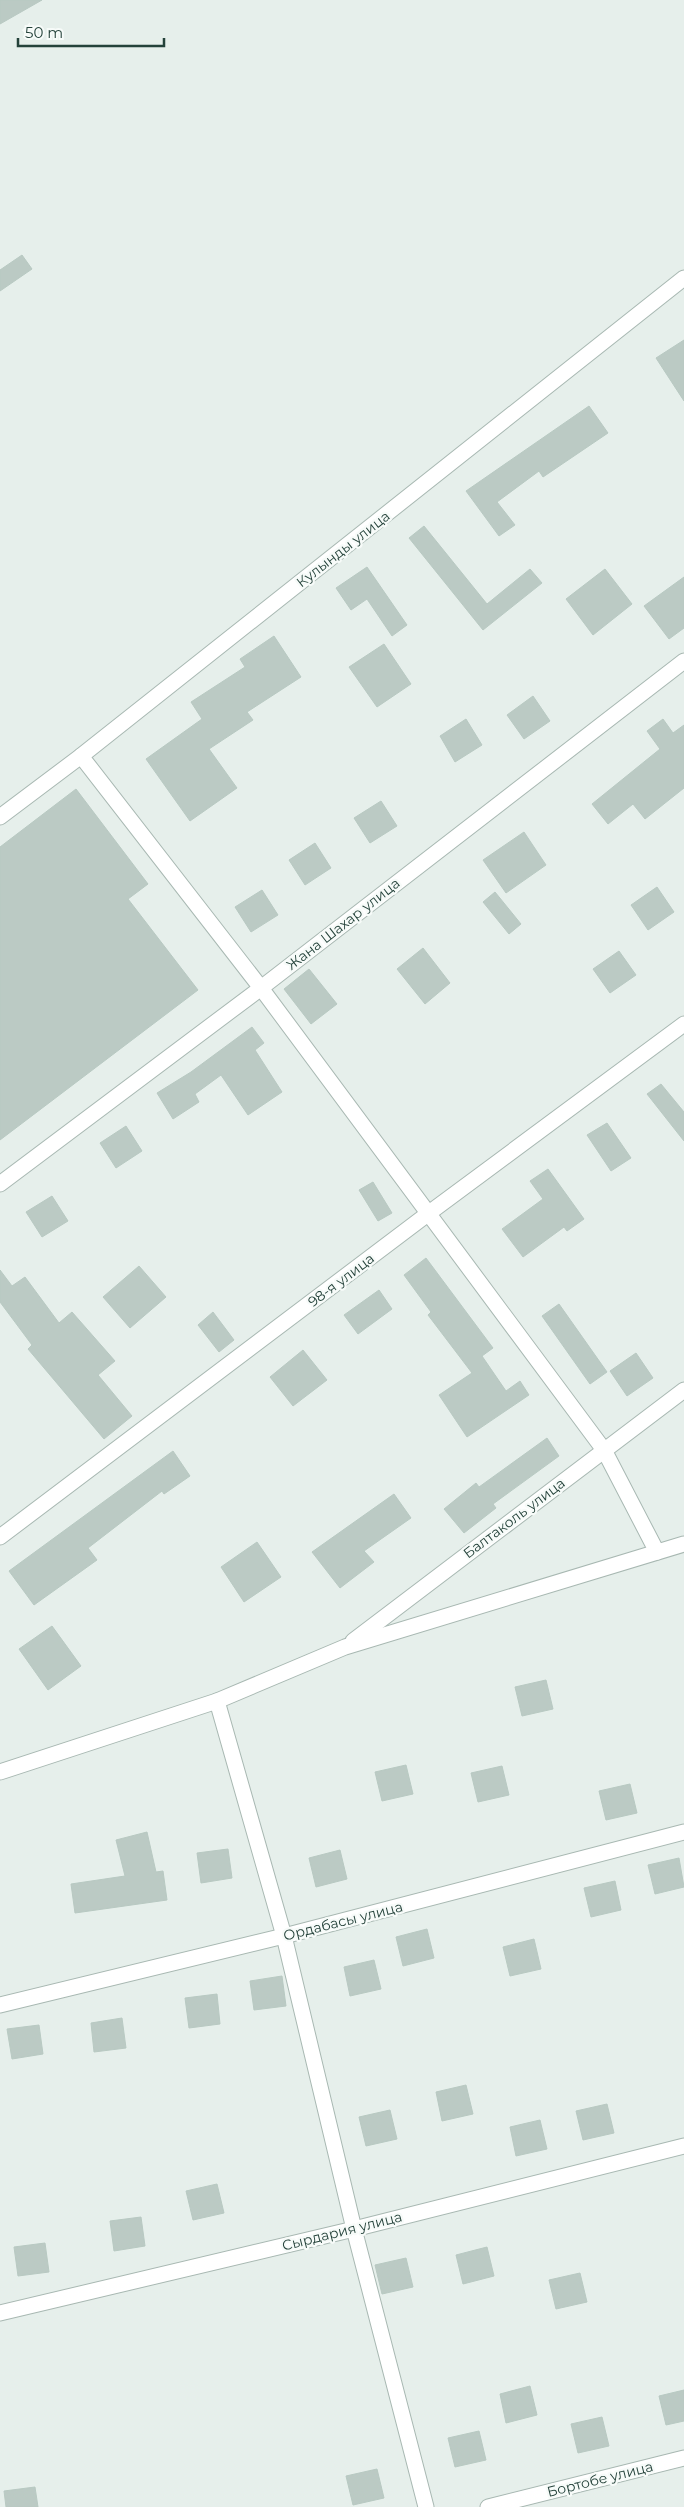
<svg xmlns="http://www.w3.org/2000/svg" width="684" height="2507" font-family="Montserrat,sans-serif">
<rect width="100%" height="100%" fill="#e6efeb"/>
<g fill="#bbcac4" stroke="#b8c9c2">
<polygon points="0,0 42,0 0,24"/>
<polygon points="22,255 32,269 0,291 0,270"/>
<polygon points="684,340 684,401 656,358"/>
<polygon points="589,406 608,433 543,477 539,471 497,502 515,525 499,536 466,491"/>
<polygon points="424,526 487,604 530,569 542,583 483,630 409,538"/>
<polygon points="367,567 407,625 392,636 367,599 351,610 336,588"/>
<polygon points="605,569 632,604 593,635 566,599"/>
<polygon points="684,577 684,628 669,639 644,606"/>
<polygon points="274,636 301,677 247,712 253,720 209,749 237,788 190,821 146,759 202,719 191,702 245,667 240,659"/>
<polygon points="384,644 411,684 377,707 349,667"/>
<polygon points="533,696 550,721 524,739 507,715"/>
<polygon points="466,719 482,745 455,762 440,736"/>
<polygon points="663,719 673,733 684,725 684,788 645,819 633,804 608,824 592,804 660,749 647,731"/>
<polygon points="76,789 148,884 128,899 198,990 0,1140 0,847"/>
<polygon points="381,801 397,826 370,843 354,818"/>
<polygon points="524,832 546,865 506,893 483,860"/>
<polygon points="315,843 331,868 305,885 289,860"/>
<polygon points="657,887 674,912 648,930 631,905"/>
<polygon points="262,890 278,915 251,932 235,907"/>
<polygon points="495,892 521,924 509,934 483,902"/>
<polygon points="423,948 450,983 425,1004 397,969"/>
<polygon points="619,951 636,975 610,993 593,969"/>
<polygon points="309,969 337,1004 311,1024 284,989"/>
<polygon points="252,1027 264,1043 255,1050 282,1092 248,1115 221,1075 195,1094 199,1102 173,1119 157,1093 191,1072"/>
<polygon points="661,1084 684,1112 684,1141 647,1094"/>
<polygon points="607,1123 631,1158 611,1171 587,1135"/>
<polygon points="126,1126 142,1151 116,1168 100,1143"/>
<polygon points="548,1169 584,1219 567,1231 564,1227 523,1257 502,1229 543,1199 530,1181"/>
<polygon points="373,1182 392,1213 378,1221 359,1190"/>
<polygon points="52,1196 68,1221 42,1237 26,1212"/>
<polygon points="426,1258 493,1348 482,1356 506,1391 520,1381 529,1395 467,1437 439,1395 472,1373 428,1315 431,1312 404,1275"/>
<polygon points="139,1266 166,1297 130,1328 103,1297"/>
<polygon points="0,1270 12,1286 25,1277 59,1323 72,1312 115,1361 98,1375 132,1416 104,1439 28,1349 32,1345 0,1302"/>
<polygon points="379,1290 392,1309 358,1334 344,1315"/>
<polygon points="559,1304 607,1372 590,1384 542,1316"/>
<polygon points="213,1312 234,1340 219,1352 198,1325"/>
<polygon points="303,1350 327,1380 293,1406 270,1377"/>
<polygon points="636,1353 653,1378 627,1396 610,1371"/>
<polygon points="547,1438 559,1456 493,1504 496,1508 464,1533 444,1509 476,1483 479,1487"/>
<polygon points="173,1451 190,1476 164,1494 162,1491 88,1548 97,1560 34,1605 9,1571"/>
<polygon points="394,1494 411,1518 364,1551 374,1562 340,1588 312,1552"/>
<polygon points="257,1542 281,1577 244,1602 221,1567"/>
<polygon points="52,1626 81,1666 48,1690 19,1649"/>
<polygon points="546,1680 553,1709 522,1716 515,1687"/>
<polygon points="406,1765 413,1794 382,1801 375,1772"/>
<polygon points="502,1766 509,1795 478,1802 471,1773"/>
<polygon points="630,1784 637,1813 606,1820 599,1791"/>
<polygon points="147,1832 156,1872 163,1871 167,1900 75,1913 71,1884 125,1876 116,1840"/>
<polygon points="228,1849 232,1878 201,1883 197,1853"/>
<polygon points="340,1850 347,1879 316,1887 309,1858"/>
<polygon points="679,1858 684,1887 655,1894 648,1865"/>
<polygon points="615,1881 621,1910 591,1917 584,1888"/>
<polygon points="427,1929 434,1958 403,1966 396,1937"/>
<polygon points="534,1939 541,1969 510,1976 503,1947"/>
<polygon points="374,1960 381,1989 350,1996 344,1967"/>
<polygon points="282,1976 286,2006 254,2010 250,1981"/>
<polygon points="217,1994 220,2024 189,2028 185,1998"/>
<polygon points="122,2018 126,2048 94,2052 91,2023"/>
<polygon points="39,2025 43,2054 12,2059 7,2029"/>
<polygon points="466,2085 473,2114 442,2121 436,2092"/>
<polygon points="607,2104 614,2133 583,2140 576,2111"/>
<polygon points="390,2110 397,2139 366,2146 359,2117"/>
<polygon points="540,2120 547,2149 516,2156 510,2127"/>
<polygon points="217,2184 224,2213 193,2220 186,2191"/>
<polygon points="141,2217 145,2246 114,2251 110,2221"/>
<polygon points="45,2243 49,2272 18,2276 14,2247"/>
<polygon points="487,2247 494,2276 463,2284 456,2255"/>
<polygon points="406,2258 413,2287 382,2294 375,2265"/>
<polygon points="580,2273 587,2302 556,2309 549,2280"/>
<polygon points="530,2386 537,2415 506,2423 500,2394"/>
<polygon points="684,2390 684,2421 666,2425 659,2396"/>
<polygon points="602,2417 609,2446 578,2453 571,2424"/>
<polygon points="479,2431 486,2460 455,2467 448,2438"/>
<polygon points="377,2469 384,2498 353,2505 346,2476"/>
<polygon points="35,2487 38,2507 6,2507 4,2491"/>
</g>
<g fill="none" stroke-linecap="round" stroke-linejoin="round">
<defs>
<g id="minor">
<polyline points="81,756 261,988 604,1450 657,1552"/>
<polyline points="0,817 81,756 684,278"/>
<polyline points="0,1184 261,988 684,661"/>
<polyline points="0,1537 429,1213 684,1024"/>
<polyline points="353,1641 684,1390"/>
<polyline points="217,1701 284,1936 354,2229 426,2507"/>
<polyline points="0,1772 217,1701 345,1647 684,1544"/>
<polyline points="0,2005 284,1936 684,1832"/>
<polyline points="0,2313 354,2229 684,2146"/>
<polyline points="488,2507 684,2458"/>
</g>
</defs>
<use href="#minor" stroke="#a8b8b2" stroke-width="17"/>
<use href="#minor" stroke="#fff" stroke-width="15"/>
</g>
<g text-anchor="middle" stroke-width="4.5" stroke-linejoin="round" paint-order="stroke">
<g font-size="14" fill="#24423a" stroke="#f7fbf9">
<text transform="translate(343 549) rotate(-38)" y="5">Кулынды улица</text>
<text transform="translate(343 924) rotate(-38)" y="5">Жана Шахар улица</text>
<text transform="translate(341 1280) rotate(-37)" y="5">98-я улица</text>
<text transform="translate(514 1518) rotate(-37)" y="5">Балтаколь улица</text>
<text transform="translate(343 1921) rotate(-14)" y="5">Ордабасы улица</text>
<text transform="translate(342 2231) rotate(-14)" y="5">Сырдария улица</text>
<text transform="translate(600 2479) rotate(-14)" y="5">Бортобе улица</text>
</g>
</g>
<path d="M18 38v8h146v-8" fill="none" stroke="#24423a" stroke-width="2.5"/>
<text x="25" y="38" font-size="15" fill="#24423a" stroke="#f7fbf9" stroke-width="4" paint-order="stroke">50 m</text>
</svg>
